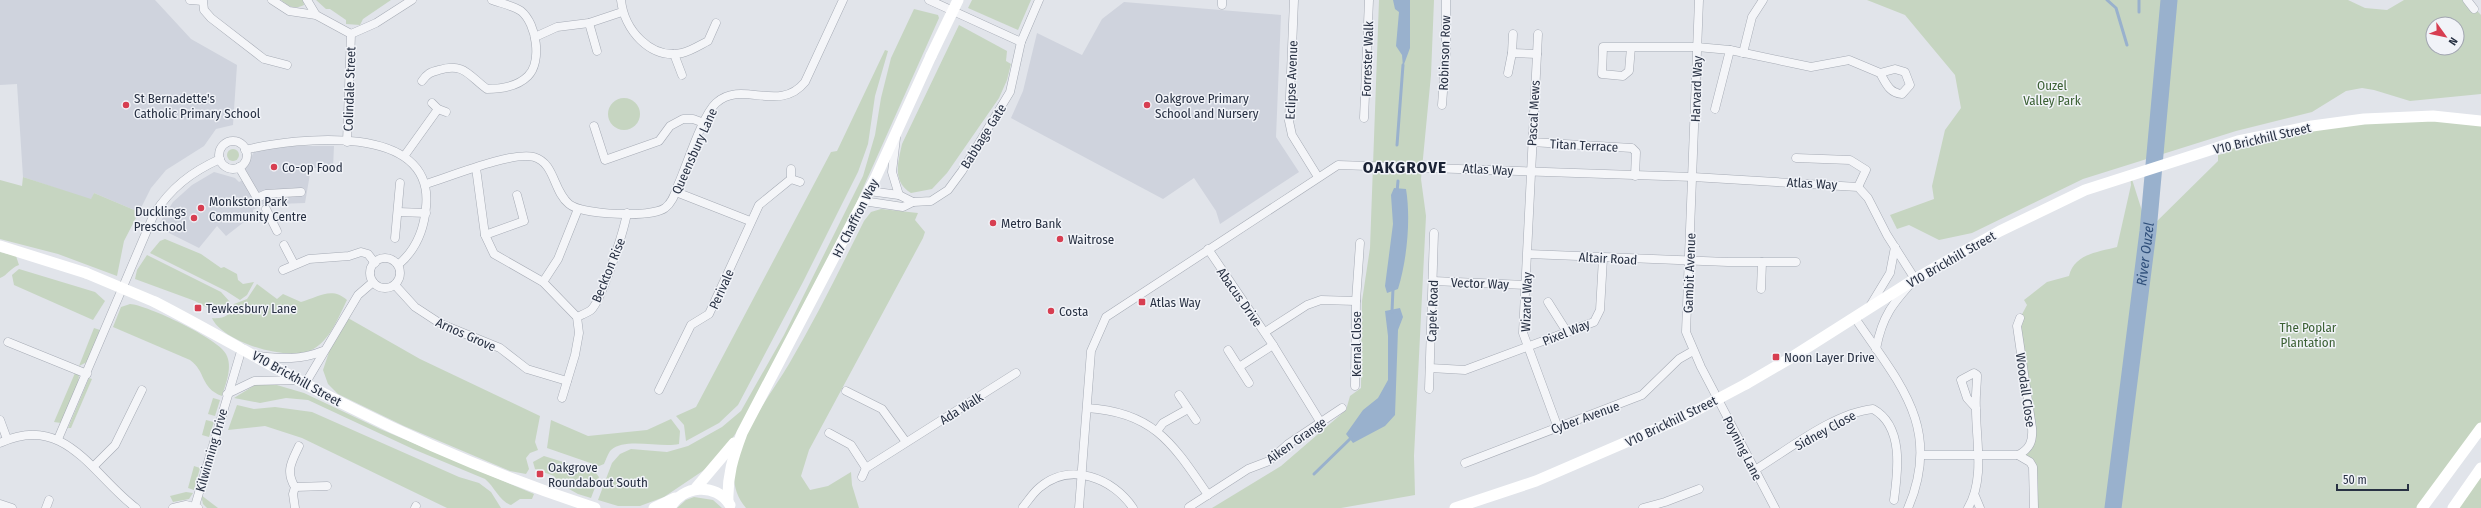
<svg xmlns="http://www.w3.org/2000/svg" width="2481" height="508" font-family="'Fira Sans Condensed',sans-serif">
<rect width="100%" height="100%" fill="#e1e4ea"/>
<g fill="#cfd3dd">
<polygon points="0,0 155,0 191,39 237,65 233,125 216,129 204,146 166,170 151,188 139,212 94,193 91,200 23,177 17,84 0,85"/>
<polygon points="1124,2 1281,15 1276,137 1299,172 1220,224 1216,211 1194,178 1163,199 1011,118 1023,91 1037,33 1082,55 1102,19"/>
<polygon points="285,146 334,146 333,168 311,168 305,203 278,204 273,199 253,210 253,215 226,236 217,226 199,248 157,227 173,202 192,185 214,172 235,178 239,182 249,177 245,168 254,152"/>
</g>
<g fill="#c6d5c1" fill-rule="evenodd">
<path d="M281,0H303L304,5C294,10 288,6 281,0Z"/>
<polygon points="316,0 391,0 363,19 360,25 346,24 346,20 330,9 326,9"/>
<polygon points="972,0 1031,0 1018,30 968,8"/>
<polygon points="1379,0 1434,0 1431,75 1421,179 1426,216 1414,456 1415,495 1341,508 1212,508 1281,466 1346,410 1350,396 1361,388 1362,301 1370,248"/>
<path d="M1867,0H2348L2365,8L2387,10L2404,0H2467L2481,15V94L2410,101L2374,90L2362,88L2346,91L2312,112L2236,131L2083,179L1972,233L1939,240L1909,225L1897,229L1890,215L1934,199L1932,186L1945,130L1961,108L1955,75L1905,15ZM2433,24H2457V48H2433Z"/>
<polygon points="914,9 938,15 939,18 855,206 740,427 716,462 664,497 640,506 618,506 598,500 612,463 620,454 631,449 667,452 688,446 722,427 741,411 784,335 863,176 875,135 881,98 891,58"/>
<path d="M959,25L1007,51L1006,61L1011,64L1007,80L999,98L947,173L932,189L911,193C892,181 898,163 902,144Z"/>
<polygon points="885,50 888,51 875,96 868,144 858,172 803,282 738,405 719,423 686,441 684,425 676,416 696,407 831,152 837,151"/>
<circle cx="624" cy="114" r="16"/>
<path d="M2364,119L2481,121V428L2422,508H2034L2033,467L2018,455L2031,444L2020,318L2027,305L2024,300L2047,282L2069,276C2074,254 2098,252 2117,247L2131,185L2130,173L2148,230L2218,161V155L2226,153L2238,141Z"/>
<circle cx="233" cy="155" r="6"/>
<polygon points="23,177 91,199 94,193 139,212 124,241 117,276 58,254 0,239 0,180 22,186"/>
<path d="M881,209L918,213L915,220L925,232L923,238L809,450L801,476L810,490L828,486L851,472L852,485L859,508H746C735,495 732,480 735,463C741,433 773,391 789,364C816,318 840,269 864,221L871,212Z"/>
<polygon points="165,239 201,254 221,268 224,267 237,274 238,280 243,284 254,282 247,295 240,300 226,291 150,253 160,241"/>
<path d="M0,252L16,256L19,265C10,268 8,275 0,278Z"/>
<polygon points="147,255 221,292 230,302 228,309 220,312 213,311 195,301 135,279 137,270"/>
<polygon points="19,269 95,292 105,301 93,320 14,285 12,275"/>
<path d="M257,284L277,299L283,294L301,302C318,297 332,286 347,300C339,316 331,338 315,348C292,364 222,342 212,318C223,319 231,316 234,304L247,299Z"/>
<path d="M130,304C147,305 219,339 226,354C233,367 226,383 222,396C200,388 206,371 190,360L113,327L121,307Z"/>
<polygon points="348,318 420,359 540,416 535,442 538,450 530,453 526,458 529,469 526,474 510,471 404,426 338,394 328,384 323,370 330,349"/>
<polygon points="94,328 100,330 87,362 79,366"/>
<polygon points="75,373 79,374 78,386 61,423 54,422"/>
<polygon points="89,378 92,379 71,428 68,428"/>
<path d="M270,383L304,393L380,429L534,494L532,499H520L511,505C500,502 494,486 485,479L413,449L308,400L286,398L260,403L234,398L255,385Z"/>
<polygon points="213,398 220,400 215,416 208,414"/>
<polygon points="237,405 254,409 275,407 312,412 459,477 479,483 491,492 501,508 447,508 302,438 265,426 228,430"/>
<path d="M671,419L680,431L679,444C660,448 625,437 611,450C608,453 606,460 604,464L599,466L547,448L551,420L588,436L647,430Z"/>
<polygon points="206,420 214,422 209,437 202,435"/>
<polygon points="544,456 595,472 599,477 591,498 578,494 560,484 554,476 535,469 533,462"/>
<polygon points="194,466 200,468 194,490 188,488"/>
<polygon points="2481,468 2481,508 2453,508"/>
<polygon points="186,492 193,493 189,499 173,502 170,496"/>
<polygon points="201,495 218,508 207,508 203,504"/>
<polygon points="694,497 713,500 722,508 677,508 686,500"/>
</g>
<g fill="#99b1cd">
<polygon points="1393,0 1410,0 1410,48 1403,67 1402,55 1396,46 1399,12 1395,9"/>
<path d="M1394,188L1406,189C1411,219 1407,260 1398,289L1387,293L1385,286L1393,224L1391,195Z"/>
<polygon points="1400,308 1403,317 1398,330 1395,415 1385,426 1353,443 1346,434 1363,410 1378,398 1388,380 1388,336 1385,311"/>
</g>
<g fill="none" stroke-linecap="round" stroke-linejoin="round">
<g stroke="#99b1cd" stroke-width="3">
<polyline points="2107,0 2116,8 2127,45"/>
<polyline points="2139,12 2139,0"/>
<polyline points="1397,145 1403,65"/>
<polyline points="1397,192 1398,181"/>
<polyline points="1392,312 1393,288"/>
<polyline points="1314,474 1351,438"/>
</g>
<path stroke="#99b1cd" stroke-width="17" id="s1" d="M2113,508L2148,231L2169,0"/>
<defs>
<g id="street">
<polyline points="190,0 203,1 204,10 211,18 264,59 287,65"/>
<polyline points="272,0 289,11 316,15 351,34"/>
<polyline points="307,0 316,15"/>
<path d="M621,0C624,29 650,60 682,53C691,51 700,45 708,41L716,23"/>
<polyline points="929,0 1021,42 1039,0"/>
<polyline points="1294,0 1289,121 1292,135 1318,177"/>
<polyline points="1699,0 1686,332 1701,367 1775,508"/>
<polyline points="2467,0 2474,9"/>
<polyline points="1222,5 1222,0"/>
<polyline points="589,23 597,51"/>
<polyline points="351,34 376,23 412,0"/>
<polyline points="1538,34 1523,333 1558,428"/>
<polyline points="535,37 557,27 589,23 622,12"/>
<path d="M1631,47L1629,71L1623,76L1602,74L1603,47H1697L1730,50L1811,67L1849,60L1880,73L1895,69L1905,72L1910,85L1902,94C1889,93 1886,83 1880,73"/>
<polyline points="1512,53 1537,54"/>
<polyline points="1743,53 1752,17 1763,0"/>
<polyline points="674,54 682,75"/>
<polyline points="1508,73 1512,53 1513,34"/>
<path d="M422,81C427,74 430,72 439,70C464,62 469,76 487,89C501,89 518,86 528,76C542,62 537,24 521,11C514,6 500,3 492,0"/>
<polyline points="432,103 438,109 446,112"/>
<polyline points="1442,105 1446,51 1446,0"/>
<polyline points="1715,109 1730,50"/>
<polyline points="1364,118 1369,0"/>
<polyline points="594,126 605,160 659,141 670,126 683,119 693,119 704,123"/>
<polyline points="896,138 892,172 899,195"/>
<circle cx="233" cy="155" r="14"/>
<polyline points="347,142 351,34"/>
<polyline points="1531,142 1632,148 1636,152 1635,176"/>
<path d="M245,150C297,137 435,122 426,207C424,231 416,250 398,265"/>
<polyline points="405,155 438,109"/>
<polyline points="1796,158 1850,160 1866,170 1858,187"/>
<polyline points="239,167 257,198 266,194 301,192"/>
<polyline points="476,168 485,235 494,254 543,282 577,317 579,333 575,355 562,398"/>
<polyline points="791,169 791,179"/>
<polyline points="791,179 800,182"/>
<path d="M426,184C449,177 512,151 534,157C555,163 553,191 569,204C582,215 651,218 665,208C673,202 675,193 678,185C687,165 702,116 716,103C742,79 779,114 805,82L843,0"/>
<polyline points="676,192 750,221"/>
<polyline points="863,201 903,207 913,202 899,195 869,191"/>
<polyline points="913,202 931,201 948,190 962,171 1010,92 1021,42"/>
<polyline points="266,209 277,231"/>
<polyline points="398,212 426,213"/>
<polyline points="485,235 524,221 517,195"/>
<polyline points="395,238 400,183"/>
<polyline points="284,245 294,264"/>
<polyline points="1208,249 1273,345"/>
<polyline points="1528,254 1728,262 1796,262"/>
<circle cx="385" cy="273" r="15"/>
<polyline points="283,270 309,259 349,256 361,252 368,254 375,263"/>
<polyline points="1433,281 1526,285"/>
<polyline points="543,282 558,259 578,209"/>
<polyline points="395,285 415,307 441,324 500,348 527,369 567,381"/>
<polyline points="1761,289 1762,262"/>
<polyline points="1548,302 1567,332"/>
<polyline points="1870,306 1890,273 1895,247"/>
<path d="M577,317C581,315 587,313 591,310C602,300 624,230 627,213"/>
<path d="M1855,318C1898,382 1943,427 1908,508"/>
<polyline points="1265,332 1307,305 1321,300 1356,301"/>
<polyline points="8,342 87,374"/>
<polyline points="1228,350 1249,383"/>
<path d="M259,356C282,359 301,360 323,351"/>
<polyline points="1239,367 1273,345 1321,423"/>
<polyline points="1430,368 1465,370 1594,322 1600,310 1603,258"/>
<polyline points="305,384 358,295 373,282"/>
<polyline points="1355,386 1356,301 1360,243"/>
<polyline points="1429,389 1434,233"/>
<polyline points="659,390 691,325 709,314 759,205 791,179"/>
<polyline points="846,391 882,409 906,442"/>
<polyline points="227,394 254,381 297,380"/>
<polyline points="1179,395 1196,420"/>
<path d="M1087,408C1154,412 1173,444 1208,495"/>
<polyline points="0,420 7,439"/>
<polyline points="1157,431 1163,423 1188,409"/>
<polyline points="829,433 851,445 866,468"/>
<path d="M58,439L154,214C171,188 191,172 220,159"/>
<path d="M0,443C65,412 93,476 136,508"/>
<path d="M1922,455H2018C2030,449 2033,441 2032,428L2017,326L2020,318"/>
<polyline points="2018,455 2030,462 2033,467 2034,508"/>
<polyline points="1465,463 1642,395 1679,359 1693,351"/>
<polyline points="94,466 115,445 142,390"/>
<path d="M1755,470C1789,449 1834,413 1873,409C1904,426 1898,471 1894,500"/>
<polyline points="862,477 866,468 1016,373"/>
<polyline points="295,487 327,486"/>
<polyline points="1975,496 1980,508"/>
<polyline points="0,504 12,508"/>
<polyline points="195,506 242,348"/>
<path d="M1023,507C1028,501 1033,493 1039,488C1070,461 1113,478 1133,508"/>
<polyline points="1189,507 1248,469 1269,461 1288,444 1342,408"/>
<polyline points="46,508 49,500"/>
<polyline points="173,508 186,505 198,508"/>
<path d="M295,508L293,494L295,487C285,471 292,461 299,446"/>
<polyline points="415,508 416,506"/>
<path d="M1079,508L1091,351L1106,317L1338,165L1693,177L1858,187L1868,198L1887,235L1915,279C1893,303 1882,316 1876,349"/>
<polyline points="1643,508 1665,502 1699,489"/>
<path d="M1968,508C1985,479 1976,441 1976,409C1975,398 1977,386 1977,375L1974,373L1961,380L1967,398L1976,408"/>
</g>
</defs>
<use href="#street" stroke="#a6abb5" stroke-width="9"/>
<use href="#street" stroke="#f4f5f8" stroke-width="8"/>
<g stroke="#fff" stroke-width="11">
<polyline points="0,246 86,273"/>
<path d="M155,302C221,336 285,375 352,408C430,447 512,481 595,508"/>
<polyline points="1746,384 1789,359 1915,279 2000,231 2085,190 2238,141 2312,126 2364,119 2433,116 2481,121"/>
<polyline points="695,489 734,443"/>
<path d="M728,502C727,476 733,457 742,433L876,177L931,56"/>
<polyline points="654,508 675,498"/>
<path d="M670,508C682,485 716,482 730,505"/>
<polyline points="1455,508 1536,481 1682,418"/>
<polyline points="2422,508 2481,428"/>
<polyline points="2453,508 2481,468"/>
</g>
<g stroke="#fff" stroke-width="11">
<polyline points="931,56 958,0"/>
<polyline points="86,273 155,302"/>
<polyline points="1682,418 1746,384"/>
</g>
</g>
<g fill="#d73e51" stroke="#f1f3f8" stroke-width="1.5">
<circle cx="126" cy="105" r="4"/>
<circle cx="1147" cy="105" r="4"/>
<circle cx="274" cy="167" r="4"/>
<circle cx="201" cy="208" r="4"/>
<circle cx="194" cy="218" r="4"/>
<circle cx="993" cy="223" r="4"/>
<circle cx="1060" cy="239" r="4"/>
<rect x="1138" y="298" width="8" height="8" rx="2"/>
<rect x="194" y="304" width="8" height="8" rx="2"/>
<circle cx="1051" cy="311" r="4"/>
<rect x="1772" y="353" width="8" height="8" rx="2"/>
<rect x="536" y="470" width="8" height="8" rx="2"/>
</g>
<g text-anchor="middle" stroke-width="3" stroke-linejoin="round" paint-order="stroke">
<g font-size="13" fill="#283143" stroke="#f1f3f8">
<text transform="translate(1444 53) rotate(-88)" y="5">Robinson Row</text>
<text transform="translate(1367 59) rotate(-88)" y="5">Forrester Walk</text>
<text transform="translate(1291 80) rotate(-88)" y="5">Eclipse Avenue</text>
<text transform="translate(349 89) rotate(-88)" y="5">Colindale Street</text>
<text transform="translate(1696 89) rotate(-88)" y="5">Harvard Way</text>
<text transform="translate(1533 113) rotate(-87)" y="5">Pascal Mews</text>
<text transform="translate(983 136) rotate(-58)" y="5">Babbage Gate</text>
<text transform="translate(2262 138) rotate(-13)" y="5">V10 Brickhill Street</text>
<text transform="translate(1584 145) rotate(3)" y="5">Titan Terrace</text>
<text transform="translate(694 151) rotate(-66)" y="5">Queensbury Lane</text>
<text transform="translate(1488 169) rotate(3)" y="5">Atlas Way</text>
<text transform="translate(1812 183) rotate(3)" y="5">Atlas Way</text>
<text transform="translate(855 218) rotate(-63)" y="5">H7 Chaffron Way</text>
<text transform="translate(1608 258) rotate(3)" y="5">Altair Road</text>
<text transform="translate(1951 259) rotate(-30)" y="5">V10 Brickhill Street</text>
<text transform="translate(608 270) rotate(-68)" y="5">Beckton Rise</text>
<text transform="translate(1689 273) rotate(-88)" y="5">Gambit Avenue</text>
<text transform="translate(1480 283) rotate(2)" y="5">Vector Way</text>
<text transform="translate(721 289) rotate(-66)" y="5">Perivale</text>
<text transform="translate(1240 297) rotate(55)" y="5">Abacus Drive</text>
<text transform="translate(1526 302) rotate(-88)" y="5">Wizard Way</text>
<text transform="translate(1432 311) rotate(-88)" y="5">Capek Road</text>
<text transform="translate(1566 332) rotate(-22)" y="5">Pixel Way</text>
<text transform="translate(466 334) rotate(24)" y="5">Arnos Grove</text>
<text transform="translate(1356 344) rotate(-90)" y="5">Kernal Close</text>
<text transform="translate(297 378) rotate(29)" y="5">V10 Brickhill Street</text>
<text transform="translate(2026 390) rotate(82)" y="5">Woodall Close</text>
<text transform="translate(961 408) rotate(-32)" y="5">Ada Walk</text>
<text transform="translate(1585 417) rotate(-20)" y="5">Cyber Avenue</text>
<text transform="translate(1671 421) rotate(-26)" y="5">V10 Brickhill Street</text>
<text transform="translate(1825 430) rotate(-29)" y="5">Sidney Close</text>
<text transform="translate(1296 440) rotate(-35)" y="5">Aiken Grange</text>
<text transform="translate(1743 448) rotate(63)" y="5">Poyning Lane</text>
<text transform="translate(211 450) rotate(-74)" y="5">Kilwinning Drive</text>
</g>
<g font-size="13" fill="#3b6034" stroke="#f1f3f8">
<text x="2052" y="90">Ouzel<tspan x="2052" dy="15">Valley Park</tspan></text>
<text x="2308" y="332">The Poplar<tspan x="2308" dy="15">Plantation</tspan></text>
</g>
<g font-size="13" fill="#283143" stroke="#f1f3f8" text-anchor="start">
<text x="134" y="103">St Bernadette's<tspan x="134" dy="15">Catholic Primary School</tspan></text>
<text x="1155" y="103">Oakgrove Primary<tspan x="1155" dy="15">School and Nursery</tspan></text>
<text x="282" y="172">Co-op Food</text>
<text x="209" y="206">Monkston Park<tspan x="209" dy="15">Community Centre</tspan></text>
<text x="186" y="216" text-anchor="end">Ducklings<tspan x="186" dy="15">Preschool</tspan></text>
<text x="1001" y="228">Metro Bank</text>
<text x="1068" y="244">Waitrose</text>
<text x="1150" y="307">Atlas Way</text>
<text x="206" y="313">Tewkesbury Lane</text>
<text x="1059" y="316">Costa</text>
<text x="1784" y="362">Noon Layer Drive</text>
<text x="548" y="472">Oakgrove<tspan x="548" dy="15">Roundabout South</tspan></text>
</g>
<g font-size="14" font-style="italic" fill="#2f4f7a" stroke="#f1f3f8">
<text dy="5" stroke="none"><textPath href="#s1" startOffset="256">River Ouzel</textPath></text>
</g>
<g font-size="17" font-weight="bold" letter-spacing="1" fill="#1a2234" stroke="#f1f3f8">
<text x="1405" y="173">OAKGROVE</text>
</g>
</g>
<g transform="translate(2445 36) rotate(123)"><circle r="19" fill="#f1f3f8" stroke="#a1a5b0"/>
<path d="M0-3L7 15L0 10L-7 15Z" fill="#d73e51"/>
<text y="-6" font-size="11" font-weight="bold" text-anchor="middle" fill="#283143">N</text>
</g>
<path d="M2337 484v6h71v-6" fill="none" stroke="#283143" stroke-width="2"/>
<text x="2343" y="484" font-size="12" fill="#283143" stroke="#f1f3f8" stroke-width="3" paint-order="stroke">50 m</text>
</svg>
